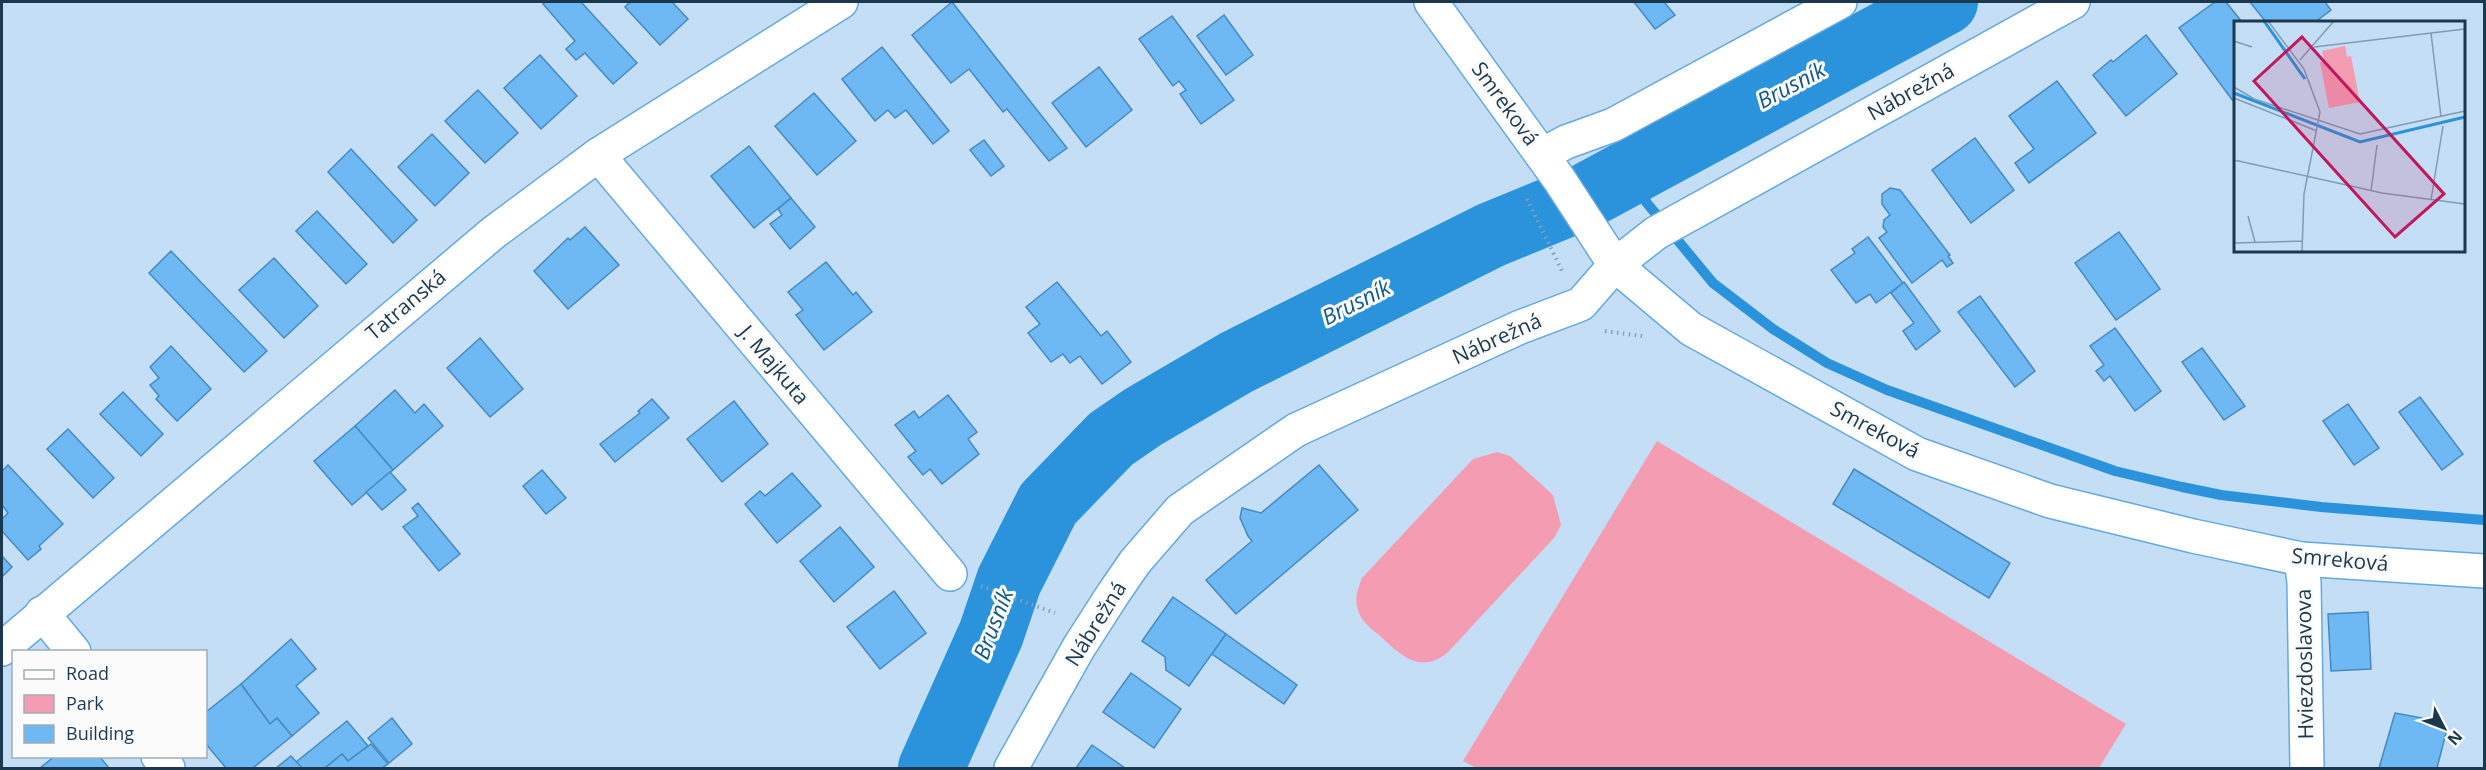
<svg xmlns="http://www.w3.org/2000/svg" width="2486" height="770" font-family="'Open Sans',sans-serif">
<rect width="100%" height="100%" fill="#c3def5"/>
<g fill="#f49db2">
<polygon points="1657,441 2126,724 2099,768 1476,768 1463,761"/>
<path d="M1497,452L1510,456L1553,495L1561,525L1554,538L1448,652C1420,676 1400,654 1379,635C1370,628 1361,621 1358,610C1354,598 1358,589 1362,578L1473,459Z"/>
</g>
<g fill="none" stroke-linecap="round" stroke-linejoin="round">
<polyline stroke="#2b93db" stroke-width="10" points="1640,167 1646,202 1713,283 1773,329 1827,363 1887,390 2115,471 2182,487 2221,495 2321,507 2484,520"/>
<polyline stroke="#2b93db" stroke-width="66" points="931,768 991,634 1009,581 1048,504 1111,439 1143,417 1237,362 1491,235 1586,196 1945,2"/>
</g>
<g fill="#6eb8f3" stroke="#468abf" stroke-width="1.5">
<polygon points="546,2 581,2 637,63 613,84 585,53 576,60 566,49 575,41 543,4"/>
<polygon points="630,2 672,2 688,19 660,45 625,7"/>
<polygon points="952,2 1067,148 1049,161 1007,109 1003,112 969,69 951,83 912,35"/>
<polygon points="1634,2 1664,2 1675,15 1655,29"/>
<polygon points="2215,2 2226,2 2242,22 2236,22 2236,99 2233,101 2179,28"/>
<polygon points="2250,2 2325,2 2331,10 2315,22 2266,22"/>
<polygon points="1224,15 1253,55 1226,75 1197,36"/>
<polygon points="1172,16 1234,100 1201,124 1180,94 1186,90 1179,81 1173,86 1139,39"/>
<polygon points="2146,35 2177,74 2126,116 2093,75 2111,60 2113,62"/>
<polygon points="882,47 949,131 933,144 906,110 895,118 888,110 875,121 842,79"/>
<polygon points="540,55 577,96 541,129 504,88"/>
<polygon points="1099,67 1132,110 1086,147 1052,103"/>
<polygon points="2057,81 2096,133 2029,183 2015,163 2034,149 2009,116"/>
<polygon points="478,90 518,133 485,163 445,121"/>
<polygon points="814,93 856,141 817,175 775,126"/>
<polygon points="432,134 469,173 435,206 398,167"/>
<polygon points="1975,138 2014,190 1971,223 1932,170"/>
<polygon points="984,140 1004,166 991,176 970,150"/>
<polygon points="749,146 791,198 754,228 711,176"/>
<polygon points="351,149 417,220 393,243 328,172"/>
<polygon points="1890,188 1900,190 1950,255 1948,256 1953,263 1947,267 1942,260 1912,283 1879,238 1887,232 1883,227 1884,220 1890,215 1882,204 1882,194"/>
<polygon points="791,198 815,227 790,249 770,224 782,215 778,209"/>
<polygon points="317,211 367,264 346,284 296,231"/>
<polygon points="585,227 619,265 568,309 534,271 568,238 570,240"/>
<polygon points="2119,232 2160,289 2116,320 2075,263"/>
<polygon points="1868,237 1903,283 1876,303 1870,294 1856,303 1831,270 1855,253 1852,249"/>
<polygon points="171,251 267,351 244,372 149,273"/>
<polygon points="274,258 318,306 284,338 239,290"/>
<polygon points="826,262 853,295 856,292 872,312 824,350 796,315 803,310 788,292"/>
<polygon points="1057,282 1101,336 1107,331 1131,362 1102,384 1080,356 1070,363 1063,354 1051,362 1028,333 1040,324 1026,307"/>
<polygon points="1904,282 1940,331 1916,350 1903,331 1914,323 1891,293"/>
<polygon points="1980,296 2035,371 2015,387 1958,312"/>
<polygon points="2115,328 2161,391 2135,411 2110,376 2104,381 2096,371 2104,365 2090,346"/>
<polygon points="480,338 523,389 490,417 447,368"/>
<polygon points="171,346 211,389 177,421 156,399 159,396 150,385 159,378 150,367"/>
<polygon points="2202,348 2245,406 2224,420 2182,362"/>
<polygon points="395,390 415,413 424,404 443,426 393,470 355,426"/>
<polygon points="123,392 163,434 141,456 100,414"/>
<polygon points="948,395 977,432 968,439 979,454 942,484 930,469 923,475 908,457 916,451 895,425 914,411 919,418"/>
<polygon points="2420,397 2463,454 2442,470 2399,412"/>
<polygon points="652,399 669,418 615,462 600,444 640,413 638,411"/>
<polygon points="734,401 768,444 722,482 687,439"/>
<polygon points="2348,404 2379,448 2354,465 2323,421"/>
<polygon points="355,426 393,470 352,505 314,461"/>
<polygon points="68,429 114,478 93,498 47,449"/>
<polygon points="8,465 63,524 39,546 41,549 28,560 2,531 2,519 8,513 2,505 2,471"/>
<polygon points="1319,465 1358,510 1236,614 1206,580 1252,541 1248,536 1240,518 1242,508 1261,513"/>
<polygon points="1854,469 2010,563 1989,598 1833,504"/>
<polygon points="542,470 566,498 546,514 523,486"/>
<polygon points="390,472 406,490 382,510 366,492"/>
<polygon points="792,473 821,506 777,543 745,504 760,491 765,496"/>
<polygon points="418,503 460,554 439,571 403,527 418,516 412,508"/>
<polygon points="840,527 874,567 834,602 800,561"/>
<polygon points="2,556 12,567 2,577"/>
<polygon points="894,591 926,633 880,669 847,627"/>
<polygon points="1173,597 1226,634 1189,686 1166,670 1165,657 1142,641"/>
<polygon points="2368,612 2371,669 2331,671 2328,614"/>
<polygon points="1226,634 1297,685 1284,704 1212,654"/>
<polygon points="291,639 316,669 296,686 319,713 292,736 277,718 270,724 241,684"/>
<polygon points="1131,673 1181,709 1154,748 1103,712"/>
<polygon points="241,684 270,724 277,718 292,736 253,768 226,768 206,744 206,712"/>
<polygon points="2395,713 2422,718 2420,723 2447,729 2437,768 2379,768"/>
<polygon points="392,718 412,744 389,763 368,738"/>
<polygon points="347,721 368,746 348,761 342,754 325,768 302,768 296,762"/>
<polygon points="371,744 388,764 382,768 325,768 342,754 348,761"/>
<polygon points="1092,745 1125,768 1076,768"/>
<polygon points="55,756 99,756 109,768 40,768"/>
<polygon points="291,756 302,768 276,768"/>
</g>
<g fill="none" stroke-linecap="round" stroke-linejoin="round">
<defs>
<g id="minor">
<polyline points="1431,2 1559,179 1615,265 1691,329 1917,454 2050,501 2193,536 2301,559 2484,571"/>
<polyline points="598,155 950,574"/>
<polyline points="1542,155 1566,142 1613,125 1840,2"/>
<polyline points="2301,559 2304,582 2307,768"/>
<polyline points="42,613 74,652"/>
<polyline points="158,756 168,768"/>
<polyline points="1011,768 1079,647 1113,594 1135,562 1180,510 1296,430 1518,328 1581,304 1615,265 1656,233 2073,2"/>
</g>
<polyline id="secondary" points="2,649 493,233 598,155 841,2"/>
</defs>
<use href="#minor" stroke="#65a9e0" stroke-width="36"/>
<use href="#secondary" stroke="#65a9e0" stroke-width="36"/>
<g stroke="#84a0b7" stroke-width="4" stroke-dasharray="1.5 4.5" stroke-linecap="butt">
<polyline points="1527,199 1562,271"/>
<polyline points="1605,331 1642,336"/>
<polyline points="981,586 1055,613"/>
</g>
<use href="#minor" stroke="#fff" stroke-width="33"/>
<use href="#secondary" stroke="#fff" stroke-width="33"/>
</g>
<g text-anchor="middle" stroke-width="6" stroke-linejoin="round" paint-order="stroke">
<g font-size="21" fill="#1c384f" stroke="#fbfbfb">
<text transform="translate(1911 92) rotate(-29)" y="7">Nábrežná</text>
<text transform="translate(1505 104) rotate(54)" y="7">Smreková</text>
<text transform="translate(406 305) rotate(-40)" y="7">Tatranská</text>
<text transform="translate(1497 339) rotate(-24)" y="7">Nábrežná</text>
<text transform="translate(774 365) rotate(50)" y="7">J. Majkuta</text>
<text transform="translate(1875 430) rotate(28)" y="7">Smreková</text>
<text transform="translate(2340 560) rotate(5)" y="7">Smreková</text>
<text transform="translate(1096 624) rotate(-58)" y="7">Nábrežná</text>
<text transform="translate(2305 664) rotate(-91)" y="7">Hviezdoslavova</text>
</g>
<g font-size="22" font-style="italic" fill="#115989" stroke="#fbfbfb">
<text transform="translate(1791 85) rotate(-28)" y="8">Brusník</text>
<text transform="translate(1356 302) rotate(-27)" y="8">Brusník</text>
<text transform="translate(993 624) rotate(-69)" y="8">Brusník</text>
</g>
</g>
<g transform="translate(2234 21)">
<rect width="231" height="231" fill="#c3def5"/>
<path d="M111,25L113,36L117,35L126,81L95,87L86,41L90,40L88,30Z" fill="#f49db2"/>
<path fill="none" stroke="#2b93db" stroke-width="3" d="M30,0L71,58M0,72L126,121L231,96"/>
<path fill="none" stroke="#809cb3" stroke-width="1.5" d="M34,0L70,48L86,91L70,173L68,231M197,12L207,96M0,20L18,26M80,26L231,8M66,39L100,0M0,66L20,78L126,113L231,90M0,77L83,110M0,139L148,172L231,183M137,170L143,124M197,179L209,105M14,195L21,221M0,222L69,220M149,231H222"/>
<path fill="#c2185b" fill-opacity="0.15" stroke="#c2185b" stroke-width="3" d="M68,16L210,173L161,216L20,60Z"/>
<rect width="231" height="231" fill="none" stroke="#1c384f" stroke-width="3"/>
</g>
<rect width="2486" height="770" fill="none" stroke="#1c384f" stroke-width="6"/>
<rect x="12" y="650" width="195" height="108" fill="#fbfbfb" stroke="#a2adb6" stroke-width="1.5"/>
<rect x="24" y="670" width="30" height="9" fill="#ffffff" stroke="#a2adb6" stroke-width="1.5"/>
<text x="66" y="680" font-size="18" fill="#1c384f">Road</text>
<rect x="24" y="695" width="30" height="18" fill="#f49db2" stroke="#a2adb6" stroke-width="1.5"/>
<text x="66" y="710" font-size="18" fill="#1c384f">Park</text>
<rect x="24" y="725" width="30" height="18" fill="#6eb8f3" stroke="#a2adb6" stroke-width="1.5"/>
<text x="66" y="740" font-size="18" fill="#1c384f">Building</text>
<g transform="translate(2444 728) rotate(132)" stroke="#fbfbfb" stroke-width="4.5" paint-order="stroke">
<path d="M0-4.5L10 22L0 15L-10 22Z" fill="#1c384f"/>
<text y="-9" font-size="16" font-weight="bold" text-anchor="middle" fill="#1c384f">N</text>
</g>
</svg>
